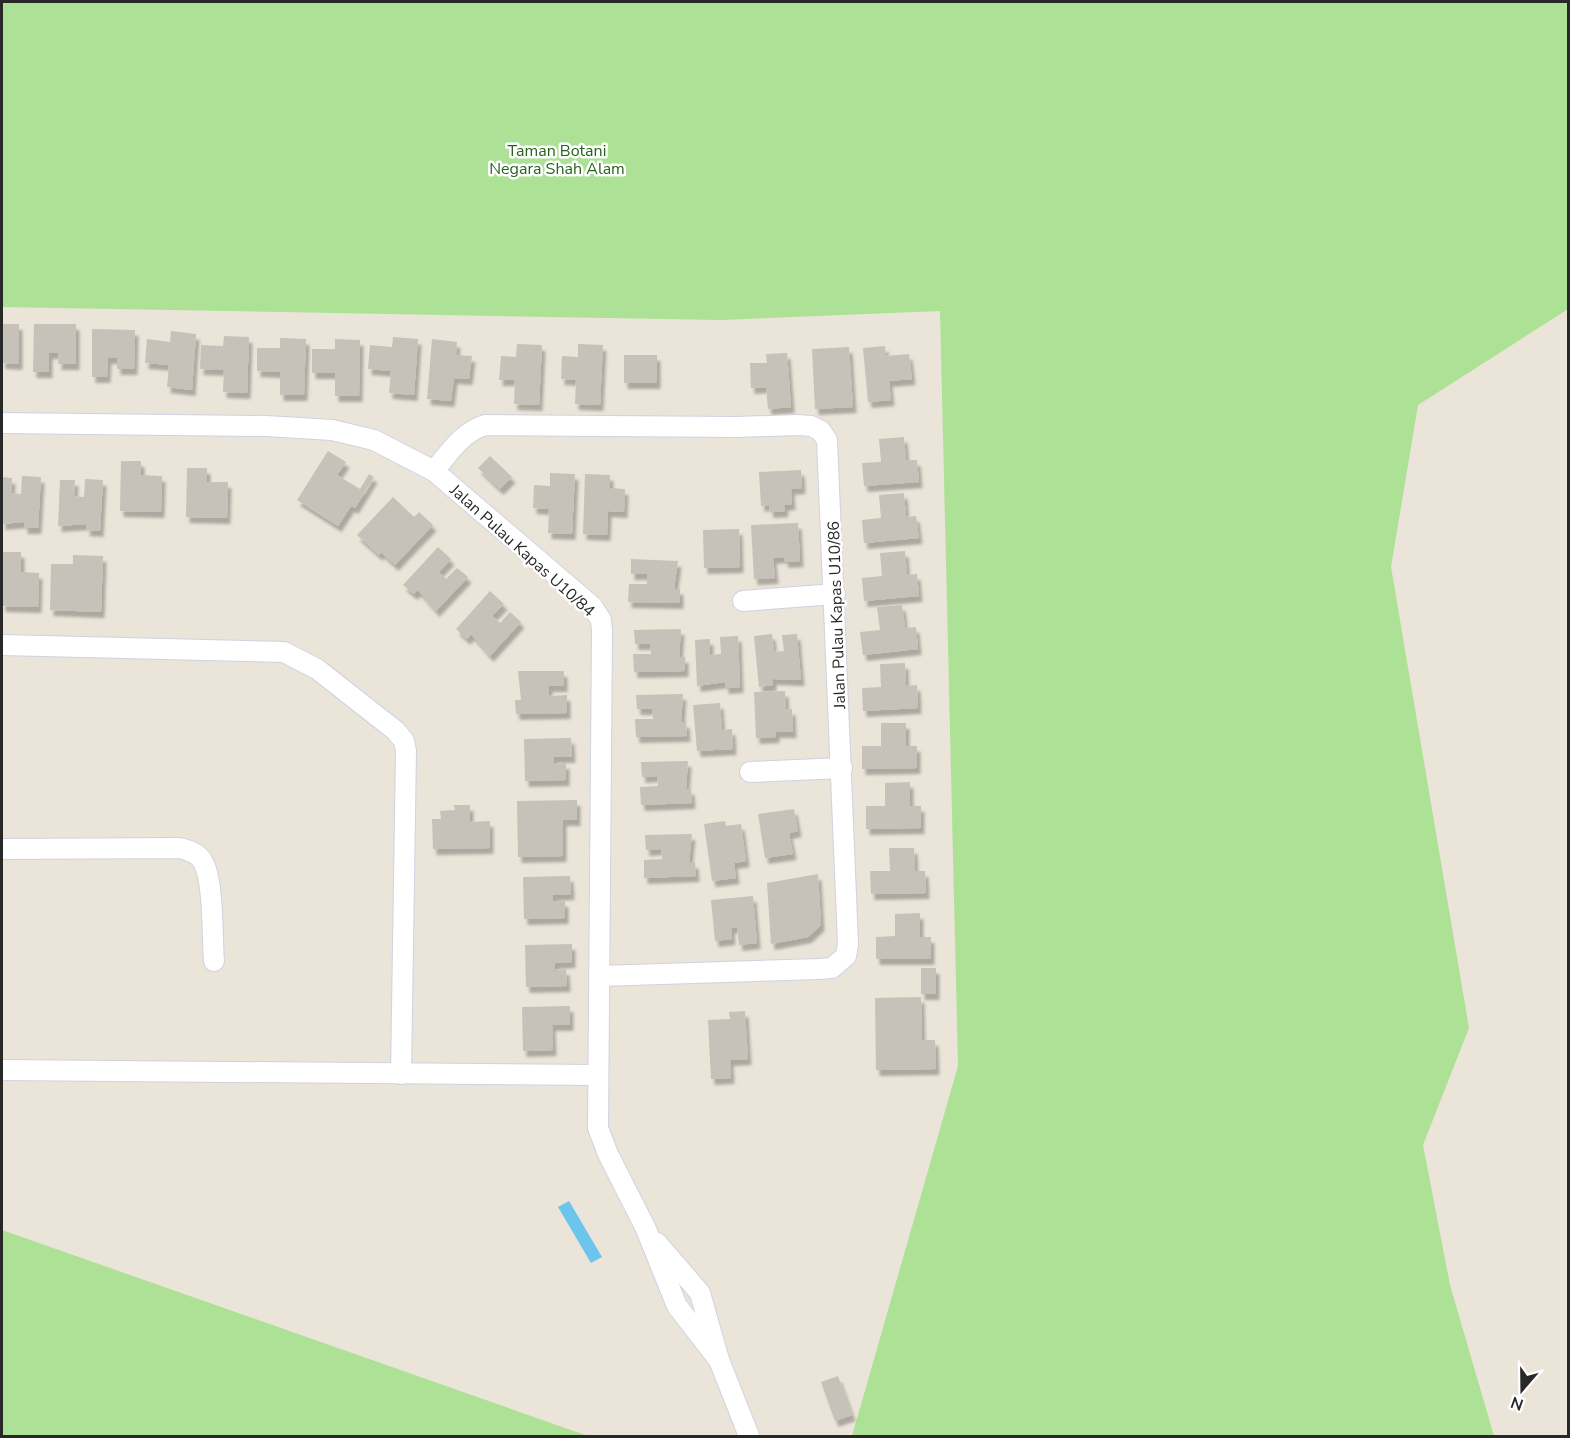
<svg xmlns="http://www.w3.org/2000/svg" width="1570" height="1438" font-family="'Nunito Sans',sans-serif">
<defs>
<filter id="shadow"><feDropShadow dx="3.5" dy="6" stdDeviation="1.5" flood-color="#0004"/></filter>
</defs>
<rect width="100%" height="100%" fill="#ebe4d9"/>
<g fill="#ace196">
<polygon points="2,2 1568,2 1568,309 1418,405 1391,567 1469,1028 1423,1145 1450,1285 1494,1436 852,1436 958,1066 940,311 722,320 2,307"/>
<polygon points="2,1230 588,1436 2,1436"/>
</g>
<polygon fill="#6cc5ed" points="569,1201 602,1257 591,1263 558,1207"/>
<g fill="#c6c1b9" filter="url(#shadow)">
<polygon points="2,324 19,324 19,364 2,363"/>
<polygon points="34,324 76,324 76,364 58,364 59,353 49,353 49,372 33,372"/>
<polygon points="92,329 135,330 134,369 117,369 117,358 108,358 107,377 92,377"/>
<polygon points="171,331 196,334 192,390 167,387 169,365 145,363 147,339 170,342"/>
<polygon points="224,336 249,337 247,393 223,392 224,370 200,369 201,345 223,346"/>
<polygon points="393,337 418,339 414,395 389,393 391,371 368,369 370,345 392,347"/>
<polygon points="280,338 306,339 304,395 280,395 280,372 257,371 257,348 280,348"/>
<polygon points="335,339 360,340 359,396 335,396 335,373 312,373 312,349 335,349"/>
<polygon points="432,339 457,342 456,355 472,356 469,379 454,378 451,401 427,399"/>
<polygon points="517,344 542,345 539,405 514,404 515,380 499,380 501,356 516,357"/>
<polygon points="578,344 603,345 600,405 575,404 576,380 561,379 562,356 578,357"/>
<polygon points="885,346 886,356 909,354 912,379 889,381 891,400 868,402 863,348"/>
<polygon points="849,347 853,407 815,409 812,349"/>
<polygon points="787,353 791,407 768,409 766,387 751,388 750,363 767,363 766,354"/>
<rect x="624" y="355" width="33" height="28"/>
<polygon points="904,437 906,460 917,460 919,482 864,486 862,463 881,462 879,439"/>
<polygon points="328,451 346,462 337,475 360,489 369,474 374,477 355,508 351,506 338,526 297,500"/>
<polygon points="490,456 512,477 500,489 478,468"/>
<polygon points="121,461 141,461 141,475 162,476 161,512 120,511"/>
<polygon points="187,468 207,468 207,482 228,482 227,518 186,517"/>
<polygon points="801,470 802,488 791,489 792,504 784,505 785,511 770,512 769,505 761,506 759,472"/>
<polygon points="550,473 575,474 572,534 548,533 549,509 533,508 534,485 550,486"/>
<polygon points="585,474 610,475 610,488 625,489 624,512 608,511 607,535 583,534"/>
<polygon points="22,476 41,477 38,528 24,528 24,522 2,524 2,477 12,478 11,493 21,494"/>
<polygon points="85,479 103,480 100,531 86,530 87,524 58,526 60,480 75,480 74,496 84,497"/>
<polygon points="904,493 906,517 916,516 919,538 864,543 862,520 881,518 879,495"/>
<polygon points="393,497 414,517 419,512 433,525 395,565 381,552 379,555 357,535"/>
<polygon points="798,523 800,561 785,562 784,557 773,558 775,578 754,579 751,525"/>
<polygon points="739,529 740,567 704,568 703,530"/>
<polygon points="438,547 451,559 439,572 446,579 457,568 468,577 436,611 418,590 414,594 403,585"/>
<polygon points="905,551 907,575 917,574 919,596 864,601 862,578 882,576 880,553"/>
<polygon points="2,552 21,552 21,572 39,573 38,607 2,606"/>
<polygon points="73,555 103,556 101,612 50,610 51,564 73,564"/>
<polygon points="631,559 678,561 674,589 680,589 680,603 628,602 629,584 647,584 647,574 631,574"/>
<polygon points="490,591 504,604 492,616 500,623 510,612 521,622 490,656 471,634 467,639 456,629"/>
<polygon points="902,605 905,628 916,627 918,649 863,655 860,632 880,630 877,607"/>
<polygon points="681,629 679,657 685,657 685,671 634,672 633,654 651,654 650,644 635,644 634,630"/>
<polygon points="772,634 774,652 784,651 782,635 797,634 801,680 773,679 773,685 759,687 754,636"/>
<polygon points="738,636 740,687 725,688 725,682 697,686 695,640 710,639 710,655 721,654 720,637"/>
<polygon points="905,663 906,686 917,685 918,708 863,711 862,688 881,687 880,664"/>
<polygon points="518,671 564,671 564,686 549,686 549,696 567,695 567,713 516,714 515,700 521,700"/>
<polygon points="785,691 786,710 792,709 793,732 776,732 776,737 756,738 754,692"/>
<polygon points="683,694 681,722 686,722 687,736 636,737 635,719 653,719 652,709 637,709 636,695"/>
<polygon points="720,703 722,730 732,729 733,749 697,751 693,705"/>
<polygon points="881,723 906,723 906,746 917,746 917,768 862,769 862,746 881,746"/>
<polygon points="571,738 572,757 554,757 554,764 566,763 566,780 525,781 524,739"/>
<polygon points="688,761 686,789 691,789 692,803 641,805 640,787 658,786 657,776 642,777 641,762"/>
<polygon points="910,782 910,806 921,806 921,828 866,829 866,806 885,806 885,783"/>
<polygon points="577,800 577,820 563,820 563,856 518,857 517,801"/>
<polygon points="454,805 470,805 470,822 490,821 490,848 433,849 432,819 441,819 440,811 455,810"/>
<polygon points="794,809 798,831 789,833 793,854 765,858 758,814"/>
<polygon points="725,821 726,826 741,824 746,861 734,863 736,878 712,881 704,824"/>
<polygon points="692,834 689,863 695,862 696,876 644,878 644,860 662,859 661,849 646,850 645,835"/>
<polygon points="889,848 914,848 915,871 925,871 926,893 871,894 870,871 890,871"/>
<polygon points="818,874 821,925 808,937 771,944 767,883"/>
<polygon points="570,876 571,894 553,895 553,901 565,901 565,918 524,919 523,877"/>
<polygon points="753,896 757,943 739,945 737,927 731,928 732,939 715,941 711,900"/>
<polygon points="920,913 920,937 931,937 931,959 876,959 876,937 895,936 895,914"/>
<polygon points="572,944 572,962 555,963 555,970 566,969 567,986 526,987 525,945"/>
<rect x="921" y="968" width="15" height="26"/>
<polygon points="921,997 922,1040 935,1040 936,1069 876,1070 875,998"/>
<polygon points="570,1006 570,1025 552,1025 553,1050 523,1051 522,1007"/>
<polygon points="745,1011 748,1059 730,1060 731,1078 711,1079 708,1020 730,1019 729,1012"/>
<polygon points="838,1376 852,1415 835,1421 821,1382"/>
</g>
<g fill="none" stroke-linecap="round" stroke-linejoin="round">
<defs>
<g id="minor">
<polyline points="2,423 266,426 332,430 374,440 434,471 592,606 601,620 602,631 598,1128 608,1154 646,1229 677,1306 719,1360"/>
<path d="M434,471C449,453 462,432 485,425L736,427L798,425L811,426L821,431L827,440L848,944L846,956L832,968L818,969L599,976"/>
<polyline points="743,601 835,594"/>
<polyline points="2,645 284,652 317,669 396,731 404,741 406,751 401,1074"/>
<polyline points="750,772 842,768"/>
<path d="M2,849L180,848C190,851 198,853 203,862C214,881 212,938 214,961"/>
<polyline points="2,1070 598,1075"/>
<polyline points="657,1243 700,1293 719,1360 749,1436"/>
</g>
</defs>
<use href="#minor" stroke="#cfd2e1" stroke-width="22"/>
<use href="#minor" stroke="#fff" stroke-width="20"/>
</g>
<g text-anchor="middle" stroke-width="5" stroke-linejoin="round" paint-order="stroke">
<g font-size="16" fill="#26631a" stroke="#fff">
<text x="557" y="156">Taman Botani<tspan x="557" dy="18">Negara Shah Alam</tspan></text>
</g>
<g font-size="16" fill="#282828" stroke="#fff">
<text transform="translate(523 550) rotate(42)" y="6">Jalan Pulau Kapas U10/84</text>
<text transform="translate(836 615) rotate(-92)" y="6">Jalan Pulau Kapas U10/86</text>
</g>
</g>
<rect width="1570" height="1438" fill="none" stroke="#282828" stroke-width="6"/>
<g transform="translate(1522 1390) rotate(200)" stroke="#ffffff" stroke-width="4.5" paint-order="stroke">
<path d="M0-4.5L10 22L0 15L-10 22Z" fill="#282828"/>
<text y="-9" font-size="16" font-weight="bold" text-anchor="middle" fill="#282828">N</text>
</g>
</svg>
